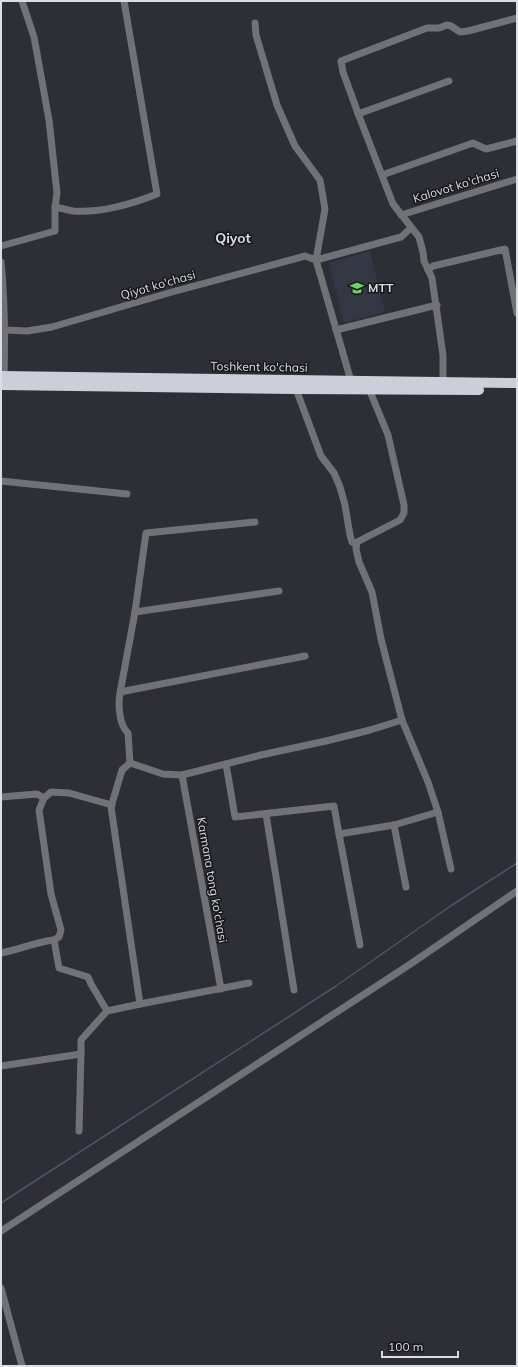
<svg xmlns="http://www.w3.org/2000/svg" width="518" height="1367" font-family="Mulish,sans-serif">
<rect width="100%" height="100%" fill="#2d2e36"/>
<polygon fill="#343744" points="370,251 385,312 344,323 329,263"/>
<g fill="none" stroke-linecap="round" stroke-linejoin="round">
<polyline stroke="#51536d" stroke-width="1.5" points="1,1203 336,986 452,905 517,863"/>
<g stroke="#717276" stroke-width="7">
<polyline points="22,1 34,37 49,120 57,193 55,207"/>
<polyline points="255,23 256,35 277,105 295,146 320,180 325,209 316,260 401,237 411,228"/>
<polyline points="358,114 449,81"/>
<polyline points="382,175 473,143 486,149 517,141"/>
<polyline points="401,215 517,179"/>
<path d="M1,246L55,231V207C61,208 67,210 73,211C101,213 132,204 157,194L124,1"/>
<path d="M1,262C5,300 5,340 4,379"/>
<polyline points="428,270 433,266 505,249 517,313"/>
<polyline points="5,330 27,331 52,327 172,292 305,256 316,260 351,381"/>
<polyline points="336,330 437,305"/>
<polyline points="443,382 443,355 432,278 424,261 423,252 419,237 393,204 359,116 343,72 341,61 427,28 439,28 447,25 451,26 460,32 468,31 517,18"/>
<polyline points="296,389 321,456 334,473 340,487 345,505 350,535 352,542 356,545"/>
<polyline points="1,481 127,494"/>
<polyline points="135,612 279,591"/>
<polyline points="120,693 135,612 146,533 255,522"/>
<polyline points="402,720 428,782 438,812 451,869"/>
<polyline points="130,763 163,774 182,775 261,755 326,741 370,730 402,720 381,639 372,592 359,562 356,549 357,542 400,520 404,513 404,505 388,435 369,389"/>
<path d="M130,763L128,733C119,725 118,705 120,693L125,691L305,656"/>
<polyline points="226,764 235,817 334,806 339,834 394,825 438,812"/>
<polyline points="182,775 221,989"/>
<polyline points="1,797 37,794 44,798"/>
<polyline points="266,814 294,990"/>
<polyline points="394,825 406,887"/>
<polyline points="339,834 360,945"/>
<polyline points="54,940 59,937 61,930 51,894 39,810 44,798 51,792 69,793 112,805"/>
<path d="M1,953C19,950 35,942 54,940L59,968L88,977L91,984L107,1011L140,1004L111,807L122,770L130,763"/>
<polyline points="140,1004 249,983"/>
<polyline points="1,1066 81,1054 81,1040 107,1011"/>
<polyline points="79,1131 81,1054"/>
<polyline points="1,1231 412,963 517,891"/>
<polyline points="1,1288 22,1366"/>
</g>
<g stroke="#cccfd9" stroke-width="10">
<polyline points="1,376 517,383"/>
<polyline points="1,385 296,389 479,390"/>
</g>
</g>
<defs>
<symbol id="school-bare" viewBox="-9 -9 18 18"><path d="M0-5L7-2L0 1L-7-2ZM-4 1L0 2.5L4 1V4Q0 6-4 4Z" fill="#6cd362" stroke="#16171a" stroke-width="2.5" paint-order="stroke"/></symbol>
</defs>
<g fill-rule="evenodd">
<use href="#school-bare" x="347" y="278" width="20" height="20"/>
</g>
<g text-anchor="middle" stroke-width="3" stroke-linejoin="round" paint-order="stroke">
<g font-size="12" fill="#dddee3" stroke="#16171a">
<text transform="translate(456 186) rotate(-17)" y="4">Kalovot ko'chasi</text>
<text transform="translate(158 285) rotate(-16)" y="4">Qiyot ko'chasi</text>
<text transform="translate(259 367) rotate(1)" y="4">Toshkent ko'chasi</text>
<text transform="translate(212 880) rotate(80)" y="4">Karmana tong ko'chasi</text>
</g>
<g font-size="12" font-weight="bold" fill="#dddee3" stroke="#16171a" text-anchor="start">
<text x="368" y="292">MTT</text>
</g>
<g font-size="14" font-weight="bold" fill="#dddee3" stroke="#16171a">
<text x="233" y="243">Qiyot</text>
</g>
</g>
<rect width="518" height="1367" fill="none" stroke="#dddee3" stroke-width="4"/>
<path d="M382 1351v6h76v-6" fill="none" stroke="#dddee3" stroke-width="2"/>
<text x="388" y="1351" font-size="12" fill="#dddee3" stroke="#16171a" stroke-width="3" paint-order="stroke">100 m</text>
</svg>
